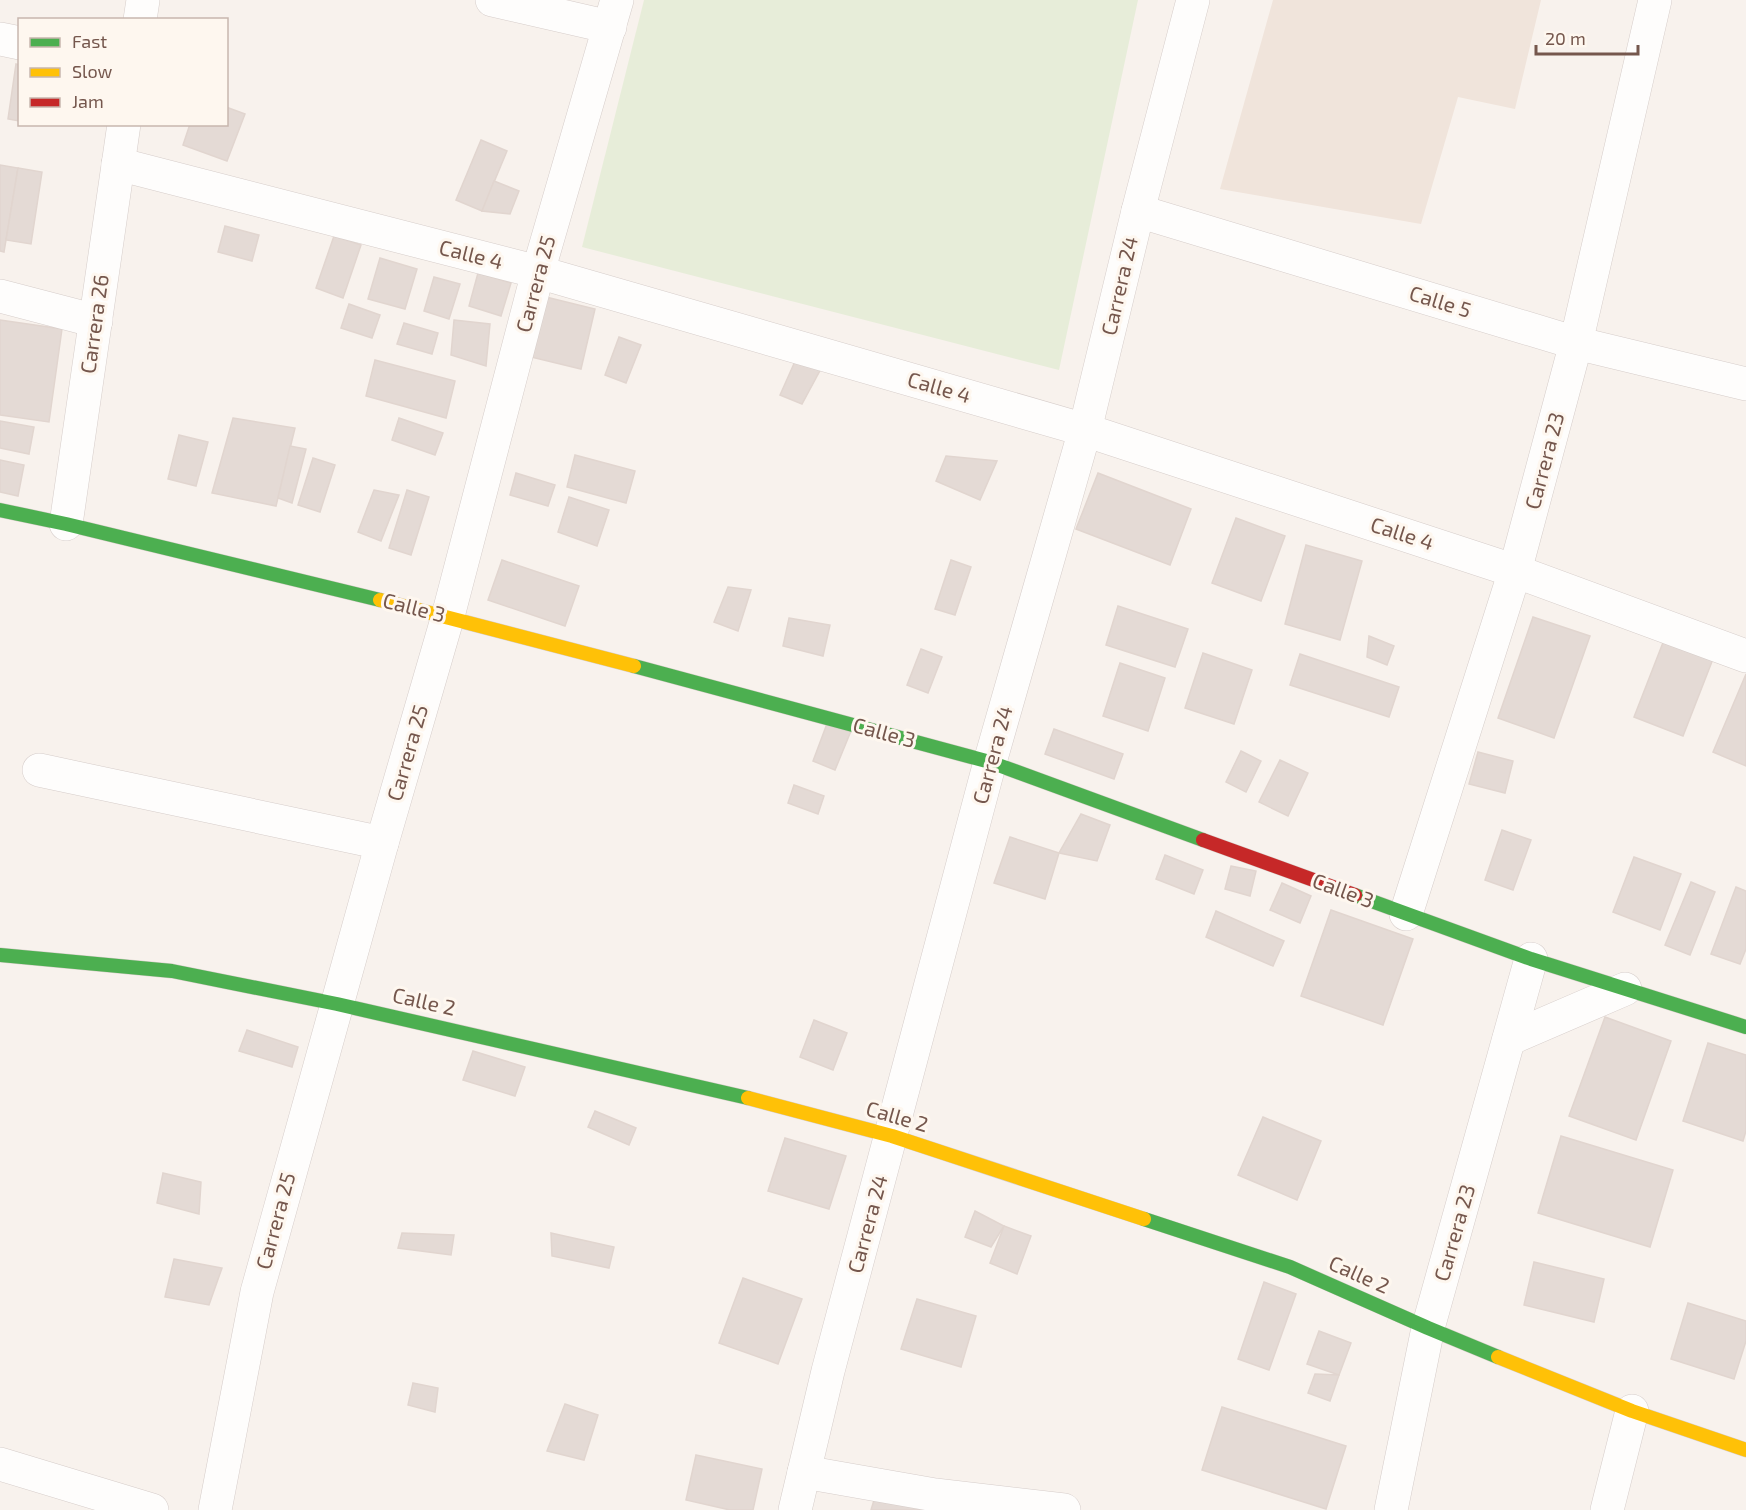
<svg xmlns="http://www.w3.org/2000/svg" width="1746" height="1510" font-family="'Exo 2',sans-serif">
<rect width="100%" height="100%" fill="#f8f2ed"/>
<polygon fill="#f0e4db" points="1273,0 1541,0 1515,109 1458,97 1421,224 1220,189"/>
<polygon fill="#e7edd9" points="644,0 1138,0 1059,370 582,247"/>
<g fill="#e4dad5" stroke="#e1d5cf" stroke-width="1.5">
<polygon points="16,64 20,65 20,121 8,119"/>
<polygon points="226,107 245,114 227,161 183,145 190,124 226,124"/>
<polygon points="481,140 507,151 482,211 456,200"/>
<polygon points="0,165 18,168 4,252 0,251"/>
<polygon points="18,168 42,172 31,244 6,240"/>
<polygon points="494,181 519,191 510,214 482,211"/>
<polygon points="225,226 259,235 252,261 218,252"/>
<polygon points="334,236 361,245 343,298 316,288"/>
<polygon points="380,258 417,269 405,309 368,299"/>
<polygon points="478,273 511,283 501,316 469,306"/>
<polygon points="434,277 460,284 449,319 424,311"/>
<polygon points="546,297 595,309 581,369 531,357"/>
<polygon points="349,304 380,315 372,338 341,328"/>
<polygon points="0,320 62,329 49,422 0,415"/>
<polygon points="454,320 490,324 486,366 451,355"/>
<polygon points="404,323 438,333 432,354 397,344"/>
<polygon points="619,337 641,345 626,383 605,375"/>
<polygon points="796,359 823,365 802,404 780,395"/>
<polygon points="375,360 455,381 446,418 366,396"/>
<polygon points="233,418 295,428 276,506 212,493"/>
<polygon points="399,418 443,433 435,455 392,440"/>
<polygon points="0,421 34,427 29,454 0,448"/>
<polygon points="179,435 208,442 196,486 168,479"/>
<polygon points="290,446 306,449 292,503 278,498"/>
<polygon points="575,455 635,471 626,503 567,487"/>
<polygon points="946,456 997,461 980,500 936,481"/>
<polygon points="313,458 335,465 320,512 298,505"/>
<polygon points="0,460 24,465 18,496 0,492"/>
<polygon points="516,473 555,485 548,506 510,495"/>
<polygon points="1098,473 1191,509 1170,565 1076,529"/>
<polygon points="374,490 399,495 381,541 358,532"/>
<polygon points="407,490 429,497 411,555 389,548"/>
<polygon points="569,497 609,510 597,546 558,532"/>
<polygon points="1236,518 1285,536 1261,601 1212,583"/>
<polygon points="1306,545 1362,561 1340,640 1285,624"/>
<polygon points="502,560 579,586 565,626 488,600"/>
<polygon points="951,560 971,567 955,615 935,609"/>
<polygon points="728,587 751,590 738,631 714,622"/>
<polygon points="1118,606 1188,629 1175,667 1106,645"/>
<polygon points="1533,617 1590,636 1554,738 1498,718"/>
<polygon points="789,618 830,625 823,656 783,646"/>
<polygon points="1369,636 1394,646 1387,665 1367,657"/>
<polygon points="1664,640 1713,659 1683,736 1634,717"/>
<polygon points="921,649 942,657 928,693 907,685"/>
<polygon points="1203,653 1252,670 1234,724 1185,708"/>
<polygon points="1300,654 1399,687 1389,717 1290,685"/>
<polygon points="1120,663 1165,678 1148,731 1103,716"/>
<polygon points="1746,674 1746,766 1713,752"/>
<polygon points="828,721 851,731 835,770 813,761"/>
<polygon points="1054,729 1123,754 1114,779 1045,754"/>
<polygon points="1241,751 1261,761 1246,792 1226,782"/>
<polygon points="1478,752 1513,761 1505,793 1469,784"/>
<polygon points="1280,760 1308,773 1288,816 1259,802"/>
<polygon points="794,785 824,796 818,814 788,803"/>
<polygon points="1081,814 1110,825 1097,861 1059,853"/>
<polygon points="1502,830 1531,840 1513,890 1485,880"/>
<polygon points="1010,837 1059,853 1045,899 994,883"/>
<polygon points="1165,855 1203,870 1194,894 1156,879"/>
<polygon points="1634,857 1681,874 1660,930 1613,912"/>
<polygon points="1231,866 1256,871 1250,896 1225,889"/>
<polygon points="1691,882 1715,892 1690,955 1665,945"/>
<polygon points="1282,883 1311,896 1300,923 1270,910"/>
<polygon points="1736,887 1746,891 1746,949 1740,964 1711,954"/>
<polygon points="1331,910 1413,939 1383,1025 1301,996"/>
<polygon points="1216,911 1284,941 1273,966 1206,937"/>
<polygon points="1605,1017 1671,1041 1636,1140 1569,1116"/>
<polygon points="814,1020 847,1033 833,1070 800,1057"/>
<polygon points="247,1030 298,1047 292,1067 239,1051"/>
<polygon points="1708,1043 1746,1055 1746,1131 1743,1141 1683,1121"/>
<polygon points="473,1051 525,1067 515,1096 463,1080"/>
<polygon points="595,1111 636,1128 629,1145 588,1127"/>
<polygon points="1263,1117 1321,1141 1297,1200 1238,1175"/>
<polygon points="1561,1136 1673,1170 1650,1247 1538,1213"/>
<polygon points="785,1138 846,1156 829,1209 768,1191"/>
<polygon points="163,1173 201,1182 199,1214 157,1203"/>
<polygon points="975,1211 1004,1226 991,1247 965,1237"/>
<polygon points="1004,1226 1031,1236 1017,1274 990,1263"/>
<polygon points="402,1233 454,1235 451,1255 398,1248"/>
<polygon points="551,1233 614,1247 609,1268 552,1256"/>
<polygon points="174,1259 222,1268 209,1305 165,1297"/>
<polygon points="1534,1262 1604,1279 1594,1322 1524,1305"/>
<polygon points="743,1278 802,1299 778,1364 719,1343"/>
<polygon points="1264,1282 1296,1294 1269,1370 1238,1359"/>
<polygon points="917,1299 976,1316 961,1367 901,1349"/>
<polygon points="1688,1303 1746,1321 1746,1341 1734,1379 1671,1359"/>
<polygon points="1319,1331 1351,1343 1339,1375 1307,1364"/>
<polygon points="1315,1374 1339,1375 1330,1401 1308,1393"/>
<polygon points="413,1383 438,1388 435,1412 408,1405"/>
<polygon points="565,1404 598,1415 584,1460 547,1451"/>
<polygon points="1222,1407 1346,1446 1326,1509 1202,1470"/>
<polygon points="696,1455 762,1469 753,1510 730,1510 686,1500"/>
<polygon points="878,1487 924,1501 921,1510 871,1510"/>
</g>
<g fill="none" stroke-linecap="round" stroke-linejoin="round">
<defs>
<g id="street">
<polyline points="492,0 610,27"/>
<polyline points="140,20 143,0"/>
<polyline points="0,39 20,43"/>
<polyline points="118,164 538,272 1085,430 1515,571 1746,656"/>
<polyline points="1138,211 1576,343 1746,384"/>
<polyline points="0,296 96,321"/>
<polyline points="66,524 124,124"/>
<polyline points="39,770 382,843"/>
<polyline points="1406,914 1515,571 1576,343 1655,0"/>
<polyline points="1509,1039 1625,989"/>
<polyline points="0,1464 152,1510"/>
<polyline points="804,1472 935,1495 1064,1510"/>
<polyline points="215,1510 257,1292 382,843 448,616 538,272 617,0"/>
<polyline points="795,1510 828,1371 990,762 1085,430 1138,211 1193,0"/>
<polyline points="1391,1510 1428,1328 1531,959"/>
<polyline points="1607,1510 1632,1411"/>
</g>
<g id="fast">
<polyline points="0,510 66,524 380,600"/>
<polyline points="634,666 990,762 1203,840"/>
<polyline points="1355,895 1531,959 1746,1027"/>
<polyline points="0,955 172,971 337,1004 748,1098"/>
<polyline points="1144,1219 1290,1267 1428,1328 1498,1357"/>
</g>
<g id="slow">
<polyline points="380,600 634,666"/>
<polyline points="748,1098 892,1136 1144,1219"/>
<polyline points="1498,1357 1632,1411 1746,1450"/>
</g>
<polyline id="jam" points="1203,840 1355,895"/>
</defs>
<use href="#street" stroke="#d6cdca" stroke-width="34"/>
<use href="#fast" stroke="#d7cec9" stroke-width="15"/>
<use href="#slow" stroke="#d7cec9" stroke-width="15"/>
<use href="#jam" stroke="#d7cec9" stroke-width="15"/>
<use href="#street" stroke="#fefdfc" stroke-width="33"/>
<use href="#fast" stroke="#4caf50" stroke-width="14"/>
<use href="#slow" stroke="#ffc107" stroke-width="14"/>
<use href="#jam" stroke="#c62828" stroke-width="14"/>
</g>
<g text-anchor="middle" stroke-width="6" stroke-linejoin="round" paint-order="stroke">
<g font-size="21" fill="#75574d" stroke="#fef7ef">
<text transform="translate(471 255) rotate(14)" y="7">Calle 4</text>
<text transform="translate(536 284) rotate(-75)" y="7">Carrera 25</text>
<text transform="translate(1120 286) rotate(-77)" y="7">Carrera 24</text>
<text transform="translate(1440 302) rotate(17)" y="7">Calle 5</text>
<text transform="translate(95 324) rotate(-82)" y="7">Carrera 26</text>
<text transform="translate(939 388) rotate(16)" y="7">Calle 4</text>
<text transform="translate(1545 461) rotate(-75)" y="7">Carrera 23</text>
<text transform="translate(1402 534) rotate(18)" y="7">Calle 4</text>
<text transform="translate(414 608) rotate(14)" y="7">Calle 3</text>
<text transform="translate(884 733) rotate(15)" y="7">Calle 3</text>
<text transform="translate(408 753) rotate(-74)" y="7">Carrera 25</text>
<text transform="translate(993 755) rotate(-75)" y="7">Carrera 24</text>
<text transform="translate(1343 891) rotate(20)" y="7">Calle 3</text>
<text transform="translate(424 1002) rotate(13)" y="7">Calle 2</text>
<text transform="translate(897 1117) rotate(16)" y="7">Calle 2</text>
<text transform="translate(276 1221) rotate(-75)" y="7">Carrera 25</text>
<text transform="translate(868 1224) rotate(-75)" y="7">Carrera 24</text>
<text transform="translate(1455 1233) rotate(-74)" y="7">Carrera 23</text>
<text transform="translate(1359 1275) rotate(24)" y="7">Calle 2</text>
</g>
</g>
<rect x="18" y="18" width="210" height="108" fill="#fef7ef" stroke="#c7b7ae" stroke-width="1.5"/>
<rect x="30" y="38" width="30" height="9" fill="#4caf50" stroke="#c7b7ae" stroke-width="1.5"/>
<text x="72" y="48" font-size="18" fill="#75574d">Fast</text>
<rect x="30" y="68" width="30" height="9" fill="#ffc107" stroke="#c7b7ae" stroke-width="1.5"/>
<text x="72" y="78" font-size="18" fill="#75574d">Slow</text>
<rect x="30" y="98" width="30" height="9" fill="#c62828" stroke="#c7b7ae" stroke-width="1.5"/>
<text x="72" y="108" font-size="18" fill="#75574d">Jam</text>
<path d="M1536 45v9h102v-9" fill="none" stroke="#75574d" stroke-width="3"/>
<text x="1545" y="45" font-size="18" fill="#75574d" stroke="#fef7ef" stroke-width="4.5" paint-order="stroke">20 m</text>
</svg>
